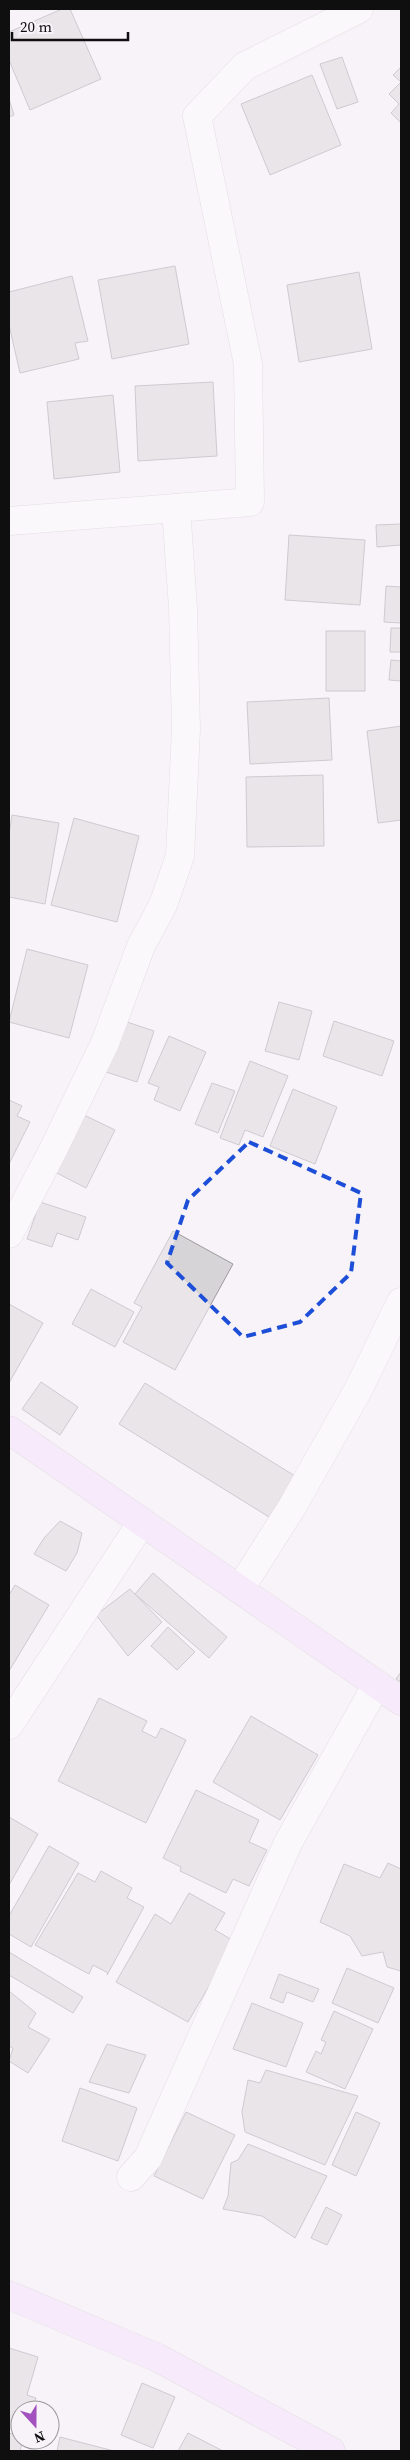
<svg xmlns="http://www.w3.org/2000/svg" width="410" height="2460" font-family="'Source Serif 4',serif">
<rect width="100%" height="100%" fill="#f7f3f8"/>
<g fill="#d7d4d8" stroke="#9d9a9f">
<polygon points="62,9 70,9 101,79 30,110 9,60 9,32"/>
<polygon points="342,57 358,102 337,109 320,64"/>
<polygon points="401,67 401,123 391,113 399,104 389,94 401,82 393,75"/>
<polygon points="312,75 341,145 270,175 241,104"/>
<polygon points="9,99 14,115 9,117"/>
<polygon points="175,266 189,344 112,359 98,280"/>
<polygon points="359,272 372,349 299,362 287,285"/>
<polygon points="72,276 88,341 75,343 79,359 20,373 9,325 9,292"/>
<polygon points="213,382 217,456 138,461 135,386"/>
<polygon points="113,395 120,472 54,479 47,402"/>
<polygon points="401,524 401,545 377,547 376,525"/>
<polygon points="289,535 365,540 360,605 285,600"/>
<polygon points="386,586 401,587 401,623 384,622"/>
<polygon points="391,628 401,628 401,652 390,652"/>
<rect x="326" y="631" width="39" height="60"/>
<polygon points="391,660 401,661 401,681 389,680"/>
<polygon points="329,698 332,760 250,764 247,702"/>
<polygon points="401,726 401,820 378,823 367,731"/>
<polygon points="323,775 324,846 247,847 246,777"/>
<polygon points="12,815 59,823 45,904 9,897 9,835"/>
<polygon points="74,818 139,836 117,922 51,905"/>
<polygon points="27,949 88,965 69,1038 9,1022"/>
<polygon points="279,1002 312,1011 299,1060 265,1051"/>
<polygon points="121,1020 154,1031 137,1082 103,1071"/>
<polygon points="334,1021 394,1041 382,1076 323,1056"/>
<polygon points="169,1036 206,1052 180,1111 154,1100 159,1087 148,1083"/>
<polygon points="250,1061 288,1076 263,1137 245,1130 239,1145 220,1138"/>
<polygon points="212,1083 235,1091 218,1133 195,1124"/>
<polygon points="293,1089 337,1107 315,1164 270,1146"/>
<polygon points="9,1100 22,1106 17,1116 30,1122 9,1164"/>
<polygon points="84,1115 115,1130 86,1188 55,1172"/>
<polygon points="40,1202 86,1217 78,1240 57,1233 52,1247 27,1239"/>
<polygon points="173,1231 233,1264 175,1370 123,1342 142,1307 134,1303"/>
<polygon points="91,1289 134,1312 115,1347 72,1324"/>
<polygon points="9,1304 43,1323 9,1383"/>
<polygon points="41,1382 78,1407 60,1435 22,1409"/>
<polygon points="145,1383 295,1476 269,1517 119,1424"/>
<polygon points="60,1521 82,1533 77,1553 66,1571 34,1554 44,1538"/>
<polygon points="153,1573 227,1637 209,1658 135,1594"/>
<polygon points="15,1585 49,1605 9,1671 9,1595"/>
<polygon points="130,1589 162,1622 128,1656 96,1615"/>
<polygon points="168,1627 195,1652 177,1670 151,1646"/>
<polygon points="401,1672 401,1682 396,1679"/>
<polygon points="99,1698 147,1721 142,1731 156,1738 161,1728 186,1740 146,1823 58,1781"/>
<polygon points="251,1716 318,1755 280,1820 213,1782"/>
<polygon points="196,1790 259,1820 249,1842 267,1850 249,1886 233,1879 226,1893 180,1871 181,1867 163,1858"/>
<polygon points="9,1817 38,1834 9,1885"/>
<polygon points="49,1846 79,1863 31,1947 9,1934 9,1916"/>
<polygon points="388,1863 401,1869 401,1971 387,1967 383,1952 362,1956 350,1936 320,1922 344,1864 380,1878"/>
<polygon points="101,1871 132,1888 127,1898 144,1907 107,1975 108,1973 93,1965 89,1974 35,1945 78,1873 95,1882"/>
<polygon points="189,1893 225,1913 215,1930 234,1941 237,1938 188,2022 116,1982 155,1914 171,1924"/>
<polygon points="9,1952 83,1997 73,2013 9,1975"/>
<polygon points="347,1968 394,1988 378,2023 332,2003"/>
<polygon points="279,1974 319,1989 313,2002 287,1992 283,2003 270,1998"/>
<polygon points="9,1991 36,2013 28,2027 50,2039 28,2073 9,2061 13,2048 9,2046"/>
<polygon points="252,2003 303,2023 286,2067 233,2049"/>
<polygon points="334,2011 373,2029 345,2089 306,2072 316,2051 321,2054 326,2042 321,2040"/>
<polygon points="107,2044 146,2055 129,2093 89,2082"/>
<polygon points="266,2070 358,2096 325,2165 245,2132 242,2112 248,2080 260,2083"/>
<polygon points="80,2088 137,2108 118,2161 62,2141"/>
<polygon points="186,2112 235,2135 203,2199 154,2176"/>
<polygon points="356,2112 380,2123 356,2176 332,2165"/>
<polygon points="248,2144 327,2176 295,2238 262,2216 223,2209 228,2196 231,2163 238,2160"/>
<polygon points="326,2207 342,2215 327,2245 311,2238"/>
<polygon points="9,2348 38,2357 27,2395 36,2398 32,2410 20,2410 20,2423 18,2423 16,2431 9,2428"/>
<polygon points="142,2383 175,2397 153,2448 121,2435"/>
<polygon points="9,2433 20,2436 20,2440 23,2440 20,2451 9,2451"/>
<polygon points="188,2433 223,2451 178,2451"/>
<polygon points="60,2437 114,2451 57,2451"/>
</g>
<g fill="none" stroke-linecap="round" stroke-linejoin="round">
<defs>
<g id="street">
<polyline points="9,521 176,508"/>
<polyline points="9,1234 52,1152 105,1043 141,946 163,905 180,856 186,729 183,608 176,508 250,502 248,364 197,116 245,66 359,9"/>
<polyline points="240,1589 292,1507 358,1390 401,1302"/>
<polyline points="9,1725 142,1522"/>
<polyline points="131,2177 148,2158 288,1843 377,1684"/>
</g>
<g id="secondary">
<polyline points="9,1430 401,1701"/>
<polyline points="9,2295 158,2358 331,2451"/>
</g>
</defs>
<use href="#street" stroke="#c9c6cb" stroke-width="29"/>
<use href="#secondary" stroke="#c9c6cb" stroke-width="29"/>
<use href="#street" stroke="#fff" stroke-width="28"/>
<use href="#secondary" stroke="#f7e3fe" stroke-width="28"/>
</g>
<path d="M0 0H410V2460H0ZM249,1142L361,1193L351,1273L300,1322L243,1337L167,1263L188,1200Z" fill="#f7f3f8" fill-opacity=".55" fill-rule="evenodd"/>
<path fill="none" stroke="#1d4ed8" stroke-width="4" stroke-dasharray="10 6" stroke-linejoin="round" d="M249,1142L361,1193L351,1273L300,1322L243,1337L167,1263L188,1200Z"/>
<rect width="410" height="2460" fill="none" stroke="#100f10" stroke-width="20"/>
<g transform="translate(35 2425) rotate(159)"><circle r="24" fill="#f7f3f8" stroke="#9b989b"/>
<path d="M0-4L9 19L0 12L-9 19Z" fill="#a451c0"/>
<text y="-8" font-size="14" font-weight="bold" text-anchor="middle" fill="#100f10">N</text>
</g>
<path d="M12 32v8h116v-8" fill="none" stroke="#100f10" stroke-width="2.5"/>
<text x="20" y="32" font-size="15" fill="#100f10" stroke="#f7f3f8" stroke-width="4" paint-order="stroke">20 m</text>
</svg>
